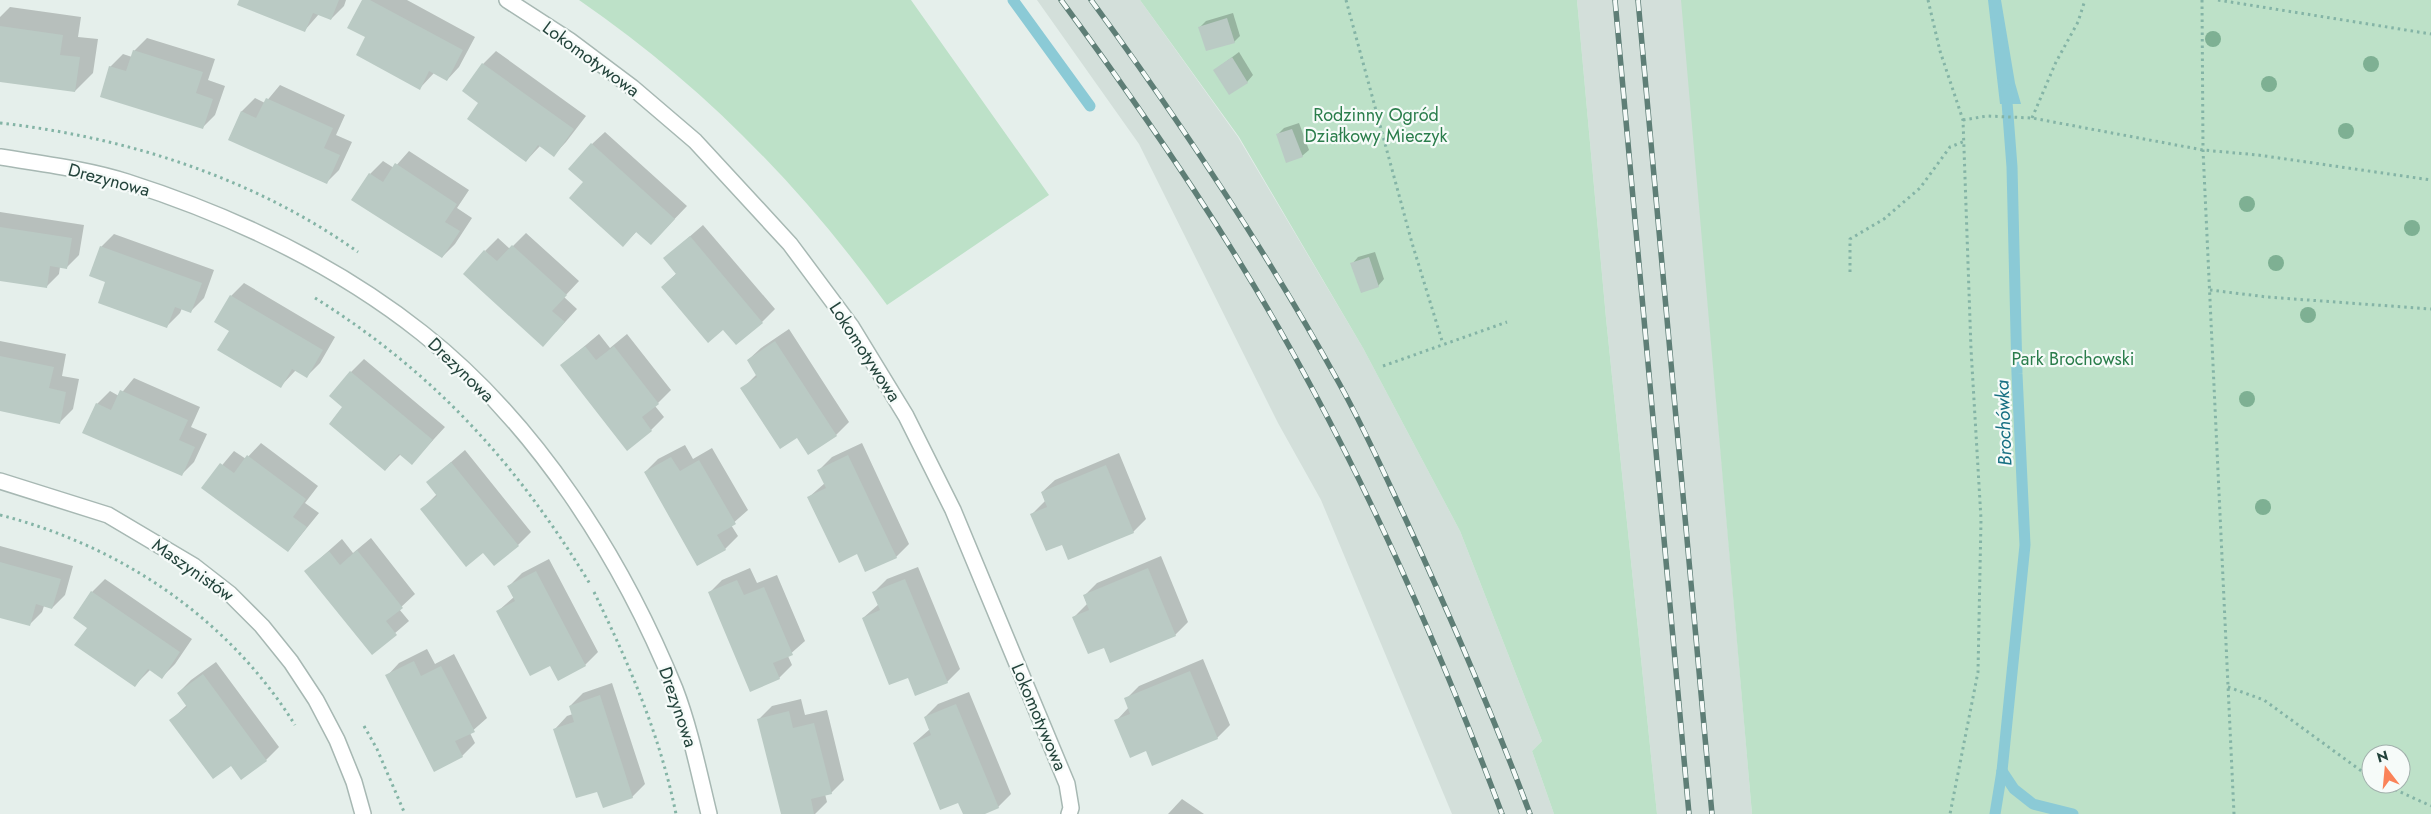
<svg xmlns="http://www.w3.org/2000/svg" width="2431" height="814" font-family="Jost,sans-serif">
<rect width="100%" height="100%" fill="#e5efeb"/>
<g fill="#d3dfda">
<polygon points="1037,0 1140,0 1238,137 1363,348 1460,531 1542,741 1532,751 1554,814 1452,814 1321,500 1278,423 1139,144"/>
<polygon points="1577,0 1682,0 1752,814 1657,814 1606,318"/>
</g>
<g fill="#bde1c8" fill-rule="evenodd">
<path d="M579,0H911L1049,195L887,305C802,187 700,83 579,0Z"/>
<polygon points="1140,0 1577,0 1606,318 1657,814 1554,814 1532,751 1542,741 1460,531 1363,348 1239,137"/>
<path d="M1681,0H2431V814H1752ZM2371,754H2401V784H2371Z"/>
</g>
<polygon fill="#8bcad6" points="1988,0 2001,0 2015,83 2021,104 2000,104"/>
<g fill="#0003">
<polygon points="241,0 346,0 344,6 331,19 319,14 305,30"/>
<polygon points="363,0 407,0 475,37 459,67 447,80 434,73 420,88"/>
<polygon points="10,7 81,17 78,37 98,39 93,73 75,91 0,80 0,17"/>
<polygon points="1233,13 1240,36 1234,42 1200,27 1206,21"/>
<polygon points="147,38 215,59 208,80 225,86 215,115 202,128 110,67 123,54 132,57 134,51"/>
<polygon points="496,51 586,116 566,142 554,155 540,146 526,161 480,103 464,91 483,64"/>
<polygon points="1239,52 1253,75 1247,82 1215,70"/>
<polygon points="280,85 345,115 336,135 352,142 339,170 326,183 229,139 242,111 255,98 265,103"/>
<polygon points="1299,123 1309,150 1302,156 1277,135 1284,128"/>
<polygon points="605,132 687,206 664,230 637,231 623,245 585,182 592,144"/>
<polygon points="409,151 469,190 457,208 472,218 455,244 442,257 370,174 383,161 394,168"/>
<polygon points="0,212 84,225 79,255 66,268 60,267 59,274 46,287 0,280"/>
<polygon points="703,225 775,309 762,322 723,328 662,287 677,273 665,258"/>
<polygon points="526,233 579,281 564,297 577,309 556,332 485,251 498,238 510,249"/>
<polygon points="114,234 214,270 204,298 191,311 182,308 180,313 167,326 107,281 101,247"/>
<polygon points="1375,252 1384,279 1378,286 1352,264 1358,257"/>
<polygon points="244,283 335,337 320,363 307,376 296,370 280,387 230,331 216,322 231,296"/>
<polygon points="789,329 849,422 836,435 797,436 742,389 757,374 748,360 761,348"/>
<polygon points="599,334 610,348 627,334 671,390 655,406 664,417 651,430 562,365"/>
<polygon points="0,341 66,354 62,376 79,379 73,409 60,422 0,410"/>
<polygon points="364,359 445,427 412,463 401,454 385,470 344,407 351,372"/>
<polygon points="134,378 200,407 191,427 207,434 194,462 181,475 97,404 110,391 119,396"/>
<polygon points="261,443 318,486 305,503 319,513 288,551 203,488 234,451 246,459"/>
<polygon points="862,443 909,544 896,557 858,553 809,497 825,483 819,470 832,457"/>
<polygon points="685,445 693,459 712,448 748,510 731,525 738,536 725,549 645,472 658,459"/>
<polygon points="465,450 531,532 518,545 483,551 422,509 437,494 428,482"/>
<polygon points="1119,453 1146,519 1133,532 1063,543 1032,514 1045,501 1042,492 1055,480"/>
<polygon points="371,538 415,594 399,609 409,621 372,653 306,571 342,539 353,553"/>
<polygon points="0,546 73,566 65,595 52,608 44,606 42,612 29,625 0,617"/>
<polygon points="1161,556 1188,622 1175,635 1105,646 1074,617 1087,604 1084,596 1097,583"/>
<polygon points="549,559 598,652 585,665 550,664 498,611 514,597 509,586 522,573"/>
<polygon points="918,567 960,669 947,682 909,676 863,618 879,604 874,592 887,579"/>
<polygon points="750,568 757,583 777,575 805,641 788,656 792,665 779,678 709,593 722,580"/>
<polygon points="105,579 192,639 175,664 162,677 151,669 135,685 89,627 74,617 92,592"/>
<polygon points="427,649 435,664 454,654 487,718 470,733 475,743 462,756 387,676 399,663"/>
<polygon points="1203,659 1230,725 1217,738 1116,721 1129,707 1126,699 1139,686"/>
<polygon points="216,662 279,747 266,760 231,764 171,720 187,705 178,693 191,680"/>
<polygon points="612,683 645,784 632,797 598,790 555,729 567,716 573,714 570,706 583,693"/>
<polygon points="969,692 1011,794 998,807 982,814 964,814 959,801 914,743 930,729 925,717 938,704"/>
<polygon points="801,699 805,715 827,710 844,780 831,793 825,794 827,802 815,814 782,814 759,719 772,706"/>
<polygon points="1182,799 1204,814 1168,814"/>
</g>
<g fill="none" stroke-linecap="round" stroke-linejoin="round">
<g stroke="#8bcad6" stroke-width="11">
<polyline points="1013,0 1090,106"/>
<polyline points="2002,771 2014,789 2033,804 2073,814"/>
<polyline points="1995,814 2002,771 2025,545 2017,374 2012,167 2006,89"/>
</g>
</g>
<g fill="#bacac4">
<polygon points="239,0 339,0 331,20 313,13 305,32 237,5"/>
<polygon points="362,0 370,0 463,50 447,81 429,71 420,90 356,55 365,37 347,28"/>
<polygon points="1227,18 1235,43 1206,51 1198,27"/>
<polygon points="0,26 63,35 60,55 80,57 75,92 0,82"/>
<polygon points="133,50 203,72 196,93 213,99 203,129 100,97 109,66 126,71"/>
<polygon points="1232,57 1248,83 1229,95 1213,70"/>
<polygon points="482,63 574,129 554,157 538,145 526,162 467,119 478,103 462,91"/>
<polygon points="266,98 333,128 324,148 340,155 327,184 228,140 241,111 256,118"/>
<polygon points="1292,129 1303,157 1286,163 1276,134"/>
<polygon points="591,143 675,219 651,245 636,232 623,247 569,198 583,182 568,169"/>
<polygon points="395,163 457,204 445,222 460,231 442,258 351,200 369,173 383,182"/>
<polygon points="0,227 72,238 67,269 50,266 47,288 0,281"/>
<polygon points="690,236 763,323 736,345 723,330 708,343 661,287 676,274 663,258"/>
<polygon points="512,245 567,295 552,311 565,322 543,347 463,274 484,250 497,261"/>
<polygon points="100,246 202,283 191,313 175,307 167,328 98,303 105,282 89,276"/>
<polygon points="1369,257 1379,287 1361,293 1350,263"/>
<polygon points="230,295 323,350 307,378 292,369 281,388 217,350 229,331 214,322"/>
<polygon points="775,341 837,436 808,455 797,438 780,449 740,388 757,377 747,360"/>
<polygon points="585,346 596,360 614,346 659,404 642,417 652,431 627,451 560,365"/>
<polygon points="0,356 54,367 49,388 66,392 60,424 0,411"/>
<polygon points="350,371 433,440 412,465 399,454 385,471 329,424 342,407 329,396"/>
<polygon points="120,390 188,420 179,440 195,447 182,476 82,433 96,403 111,410"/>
<polygon points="247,455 306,499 293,517 307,527 288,552 201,488 220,463 234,473"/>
<polygon points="848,455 897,558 865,572 857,554 839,563 807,497 826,488 817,470"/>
<polygon points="671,457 680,471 699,460 736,524 717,535 726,550 697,566 644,472"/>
<polygon points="451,462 519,546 494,566 483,553 466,567 420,509 437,496 426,482"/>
<polygon points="1106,465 1134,533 1068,560 1062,545 1046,551 1030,514 1047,507 1041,492"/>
<polygon points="357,550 403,608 386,621 397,635 372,655 304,571 329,551 340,565"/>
<polygon points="0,562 61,579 52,609 36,604 30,626 0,618"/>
<polygon points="1148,568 1176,636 1110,663 1104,648 1088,654 1072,617 1089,610 1083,595"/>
<polygon points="536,571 586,666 558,681 550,666 530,676 496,611 515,601 507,586"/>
<polygon points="905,579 948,683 915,696 908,678 889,685 862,618 880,610 872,592"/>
<polygon points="737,580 744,595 764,587 793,655 773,663 780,679 750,692 708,592"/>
<polygon points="91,591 180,652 162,679 148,669 135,687 74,645 87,628 73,618"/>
<polygon points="414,661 421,676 441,666 475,732 455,741 463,757 434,772 385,675"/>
<polygon points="1190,671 1218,739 1152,766 1146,751 1130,758 1114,720 1130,714 1124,698"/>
<polygon points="203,674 267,761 241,780 231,766 213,779 169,720 187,707 177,693"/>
<polygon points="600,695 633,798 603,808 597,792 576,798 553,729 574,722 569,706"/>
<polygon points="956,704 999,808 985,814 963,814 958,803 940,810 913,743 931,735 924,717"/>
<polygon points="789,711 793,728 814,723 823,758 832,794 811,799 814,814 781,814 757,719"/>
</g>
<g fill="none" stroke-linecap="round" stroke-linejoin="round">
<defs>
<g id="street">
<polyline points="507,0 569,40 633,88 695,141 790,244 851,326 906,416 953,510 1067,784 1071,808 1069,814"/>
<path d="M0,157C42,164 87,169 127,182C233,216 335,264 422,333C535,422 621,556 675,689C690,728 699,773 709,814"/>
<polyline points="0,481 108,515 194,566 230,594 262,626 291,662 316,700 337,740 354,782 363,814"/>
</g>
</defs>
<use href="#street" stroke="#a7b8b3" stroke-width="18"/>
<g stroke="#84b4a6" stroke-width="3" stroke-dasharray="2.5 4" stroke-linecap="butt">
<polyline points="1346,0 1412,243 1443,344"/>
<polyline points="1928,0 1940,51 1963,120 1971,349 1981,519 1978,672 1950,814"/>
<polyline points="2202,0 2203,150 2234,814"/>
<polyline points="2218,0 2431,34"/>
<polyline points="2032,118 2056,62 2078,22 2085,0"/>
<polyline points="1963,120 1987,116 2032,118 2203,150 2258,155 2431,180"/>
<path d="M0,123C126,137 254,178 358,252"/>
<polyline points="1850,272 1850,239 1884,219 1920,188 1950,147 1965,141"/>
<polyline points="2210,290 2267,297 2431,309"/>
<path d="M315,298C435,373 517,464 590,584"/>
<polyline points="1383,366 1507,322"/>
<path d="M0,515C121,546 228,618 295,725"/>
<path d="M594,592C629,664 660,735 676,814"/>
<polyline points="2228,687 2264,700 2371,778"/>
<polyline points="364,726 377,749 405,814"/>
<polyline points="2383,784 2431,806"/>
</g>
<use href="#street" stroke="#fff" stroke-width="15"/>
<defs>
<g id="rail">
<path d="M1061,0C1153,125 1241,254 1314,392C1387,528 1448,670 1502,814"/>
<path d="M1091,0C1181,123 1266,250 1339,383C1364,428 1385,475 1407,522C1451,618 1493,715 1530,814"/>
<polyline points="1615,0 1689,814"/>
<polyline points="1638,0 1712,814"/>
</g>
</defs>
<use href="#rail" stroke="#5e7e76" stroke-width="5.5"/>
<use href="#rail" stroke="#f6fbf9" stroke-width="4" stroke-dasharray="11" stroke-linecap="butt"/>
</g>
<g fill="#7eb093">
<circle cx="2213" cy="39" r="8"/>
<circle cx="2371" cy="64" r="8"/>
<circle cx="2269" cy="84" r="8"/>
<circle cx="2346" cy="131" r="8"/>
<circle cx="2247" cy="204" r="8"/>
<circle cx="2412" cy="228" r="8"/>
<circle cx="2276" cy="263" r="8"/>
<circle cx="2308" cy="315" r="8"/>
<circle cx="2247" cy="399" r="8"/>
<circle cx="2263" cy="507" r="8"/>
</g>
<g text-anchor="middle" stroke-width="4.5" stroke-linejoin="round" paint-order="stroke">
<g font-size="18" fill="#23433b" stroke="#f6fbf9">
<text transform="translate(591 59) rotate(36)" y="6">Lokomotywowa</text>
<text transform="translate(109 180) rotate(15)" y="6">Drezynowa</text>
<text transform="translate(865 352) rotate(57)" y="6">Lokomotywowa</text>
<text transform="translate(461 370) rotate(44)" y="6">Drezynowa</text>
<text transform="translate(193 570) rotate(35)" y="6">Maszynistów</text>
<text transform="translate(678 707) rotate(71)" y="6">Drezynowa</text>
<text transform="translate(1039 717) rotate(67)" y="6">Lokomotywowa</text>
</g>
<g font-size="18" fill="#2a7d4b" stroke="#f6fbf9">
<text x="1376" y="121">Rodzinny Ogród<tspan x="1376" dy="21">Działkowy Mieczyk</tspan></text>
<text x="2073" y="365">Park Brochowski</text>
</g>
<g font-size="19" font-style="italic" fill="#187083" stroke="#f6fbf9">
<text transform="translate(2003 423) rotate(-92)" y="7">Brochówka</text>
</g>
</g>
<g transform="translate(2386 769) rotate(344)"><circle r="24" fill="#f6fbf9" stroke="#a2b1ad"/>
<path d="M0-4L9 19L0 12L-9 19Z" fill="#fa8359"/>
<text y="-8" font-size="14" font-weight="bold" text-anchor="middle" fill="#23433b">N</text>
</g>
</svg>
